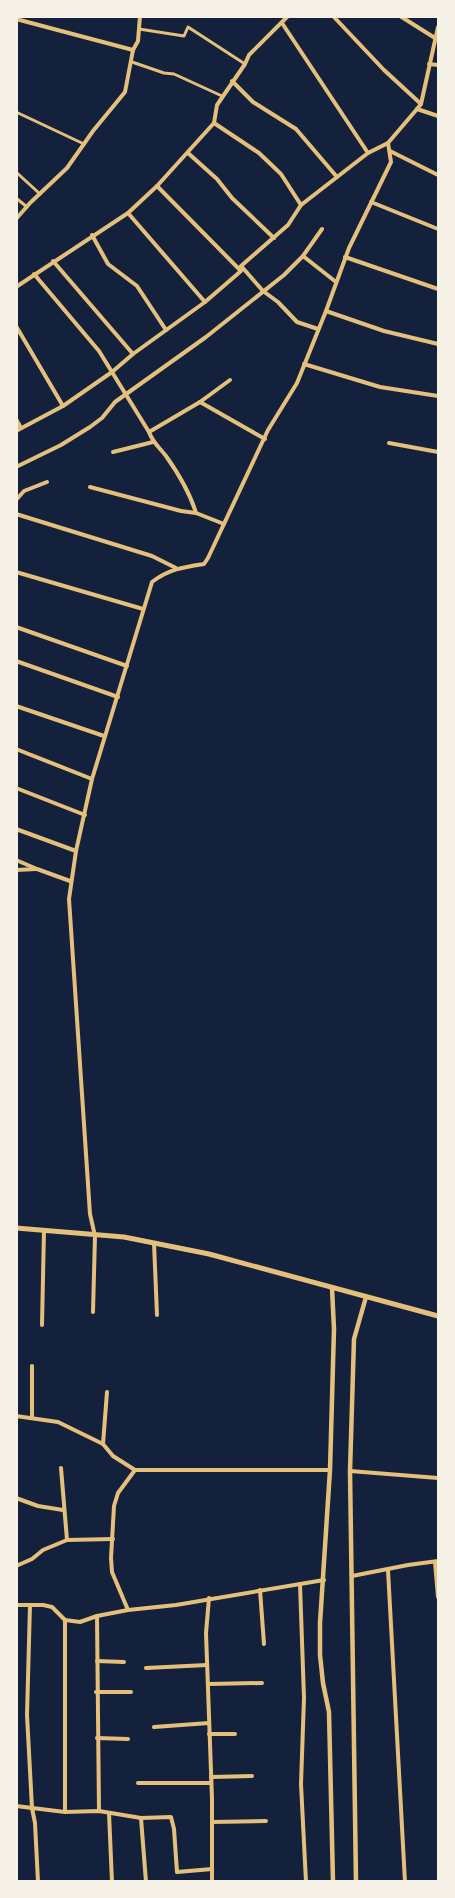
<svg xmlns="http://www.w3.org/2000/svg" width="455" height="1898" font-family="Literata,serif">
<rect width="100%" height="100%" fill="#14213d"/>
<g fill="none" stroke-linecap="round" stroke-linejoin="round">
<g stroke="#e5c07b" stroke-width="3">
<polyline points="139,29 184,36 188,27 245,64"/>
<polyline points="132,62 164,73 174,74 222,96"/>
<polyline points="16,112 84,144"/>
<polyline points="16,172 40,194"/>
<polyline points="16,198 27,207"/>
</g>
<g stroke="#e5c07b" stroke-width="4">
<polyline points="333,16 384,70 421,104"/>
<polyline points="400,16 435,38"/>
<polyline points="16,19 133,50"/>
<polyline points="282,23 368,153"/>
<polyline points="429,64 438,65"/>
<polyline points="232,81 253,102 296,129 337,177"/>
<polyline points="417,109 438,116"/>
<polyline points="214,123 259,153 281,174 301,205"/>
<polyline points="390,151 438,175"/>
<polyline points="188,153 217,179 232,198 274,238"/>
<polyline points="157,186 240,270"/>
<polyline points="371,202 438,229"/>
<polyline points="128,213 205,302"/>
<polyline points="16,219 30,203 67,168 93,131 125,92 133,50 138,41 140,16"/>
<polyline points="92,235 108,264 137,286 166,330"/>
<polyline points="303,256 336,282"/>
<polyline points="345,257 438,289"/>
<polyline points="53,261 133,354"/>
<polyline points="242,267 263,291 278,302 297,322 318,329"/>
<path d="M34,274L99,351L149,432C153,443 159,447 166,456C178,473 190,493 196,513"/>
<polyline points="16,287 128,213 157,186 214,123 217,105 245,64 249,55 288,16"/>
<polyline points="326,311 384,331 438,344"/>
<polyline points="16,326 63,406"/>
<polyline points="304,364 380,387 438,396"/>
<polyline points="200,402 265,439"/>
<polyline points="16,419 21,428"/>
<polyline points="16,431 63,406 112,372 133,354 205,302 241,271 241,266 288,225 301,205 368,153 388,143 417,109 421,104 438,27"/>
<polyline points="149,432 200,402 230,380"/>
<polyline points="389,443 438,452"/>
<polyline points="113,452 153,442"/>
<polyline points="16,467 61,445 90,427 102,418 115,402 206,337 284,275 303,256 322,229"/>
<polyline points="90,487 181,511 196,513 224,524"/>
<polyline points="16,500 24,491 47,482"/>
<polyline points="16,514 152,556 176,568"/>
<polyline points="16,572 143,609"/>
<polyline points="16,627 127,666"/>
<polyline points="16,661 118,697"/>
<polyline points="16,706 104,736"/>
<polyline points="16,749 92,779"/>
<polyline points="16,788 85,815"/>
<polyline points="16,829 76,851"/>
<polyline points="16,860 37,869 70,881"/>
<polyline points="16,870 36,869"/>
<polyline points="154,1243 157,1315"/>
<path d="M93,1312L95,1236L90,1214L69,899L76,851L92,779L152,582C169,569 184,567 204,564L208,558L268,430L297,383L326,311L349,248L391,162L388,143"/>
<polyline points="42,1325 44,1230"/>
<polyline points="16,1416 58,1422 103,1444 113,1456 135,1470 330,1470"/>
<polyline points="32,1417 32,1366"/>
<polyline points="103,1444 107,1392"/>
<polyline points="61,1468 67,1540"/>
<polyline points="350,1471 438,1478"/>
<polyline points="16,1498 38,1506 63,1510"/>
<polyline points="435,1562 438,1597"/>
<polyline points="16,1566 32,1559 43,1550 67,1540 113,1539"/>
<polyline points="388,1570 405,1882"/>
<polyline points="352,1576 408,1565 438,1561"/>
<polyline points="300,1584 304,1698 301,1784 306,1882"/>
<polyline points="260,1590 264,1644"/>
<polyline points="209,1598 206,1633 212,1799 212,1882"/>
<polyline points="16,1605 43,1605 52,1607 65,1620 80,1622 97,1616 128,1610 176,1605 324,1580"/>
<polyline points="30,1605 27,1715 32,1808 35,1823 38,1882"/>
<polyline points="128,1610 112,1572 111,1558 114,1506 118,1493 135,1470"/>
<polyline points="97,1616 99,1811"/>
<polyline points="65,1620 65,1812"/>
<polyline points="97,1661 124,1662"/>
<polyline points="146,1668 207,1665"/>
<polyline points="208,1684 262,1683"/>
<polyline points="96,1692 131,1692"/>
<polyline points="154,1727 209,1723"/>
<polyline points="209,1734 235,1734"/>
<polyline points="97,1738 128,1739"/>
<polyline points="211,1777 252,1776"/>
<polyline points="138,1783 211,1783"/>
<polyline points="16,1806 65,1812 99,1811 141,1818 171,1817 174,1829 177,1872 212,1869"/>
<polyline points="109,1813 112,1882"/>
<polyline points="141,1818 146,1882"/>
<polyline points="212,1822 266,1821"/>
</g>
<g stroke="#e5c07b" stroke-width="4.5">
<polyline points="332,1288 334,1329 330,1470 320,1623 320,1655 323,1683 329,1712 333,1882"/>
<polyline points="356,1882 350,1471 354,1339 366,1297"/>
</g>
<polyline stroke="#e5c07b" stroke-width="5" points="16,1228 124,1237 209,1254 438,1316"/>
</g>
<rect width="455" height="1898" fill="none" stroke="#f6f1e7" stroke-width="36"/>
</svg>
